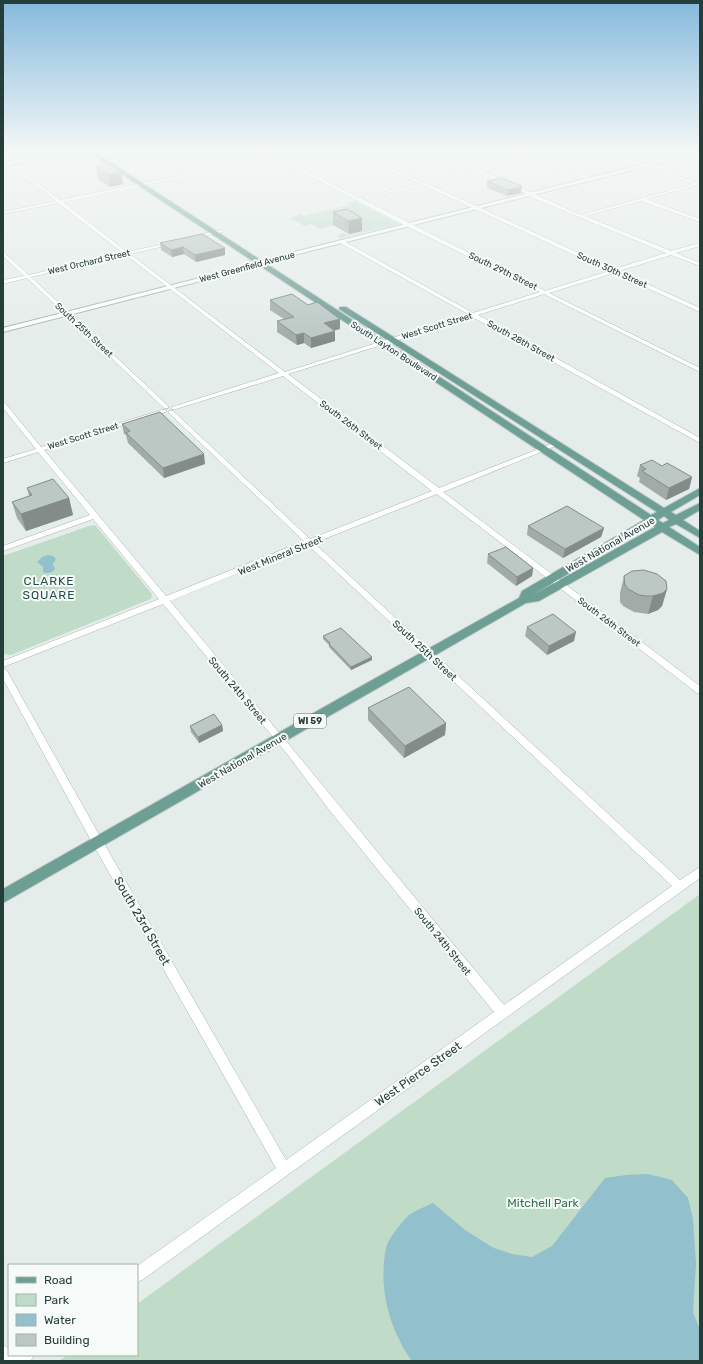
<svg xmlns="http://www.w3.org/2000/svg" width="703" height="1364" font-family="Rubik,sans-serif">
<rect width="100%" height="100%" fill="#e5edea"/>
<g fill="#c0dcc9">
<polygon points="355,201 399,224 340,238 338,237 340,234 344,233 348,235 363,231 347,222 319,229 311,224 304,226 294,220 289,219 300,214 303,216 349,205 345,203"/>
<polygon points="95,525 152,594 151,599 11,655 3,654 3,556 89,526"/>
<polygon points="700,894 700,1361 59,1361 67,1355 137,1355 137,1304"/>
</g>
<g fill="#92c1cd">
<path d="M48,555L53,556L56,559L53,564L55,569C52,573 47,574 43,572V567L37,562L42,557Z"/>
<path d="M648,1174L672,1180L688,1198L693,1218L696,1264L693,1312L700,1330V1361H412C389,1329 378,1287 386,1248C387,1241 401,1223 406,1218C412,1211 425,1207 433,1203L465,1230L494,1248L512,1254L532,1257L552,1246L605,1178L626,1175Z"/>
</g>
<g fill="none" stroke-linecap="round" stroke-linejoin="round">
<defs>
<g id="street">
<path d="M181,150H186L217,168L273,156L262,150C268,150 271,154 277,155C284,157 303,150 312,150L281,157L359,198L419,184L347,150H352L424,183L475,171L428,150H433L479,170L532,158L513,150H519L592,179L589,180L535,159L483,171L581,215L693,184L599,150H605L698,183V185L646,199L700,219V222L641,201L585,216L671,251L700,243V246L676,253L700,263V266L671,255L619,271L700,308V312L614,273L549,293L700,368V372L544,294L478,315L700,438V443L472,317L288,374L439,488L554,443H558V445L443,492L700,686V694L697,693L437,494L314,543L680,880L700,867V878L142,1280L137,1282V1266L276,1168L94,846L3,679V668L7,671L102,840L286,1160L494,1012L330,811L288,755L163,604L3,667V661L159,599L93,519L3,551V546L90,515L38,452L3,463V459L36,449L3,408V402L5,403L41,447L162,410H166V412L44,450L166,596L304,541L169,413V411H173L310,539L432,491L283,376L176,409H172V407L279,373L126,255L31,277L168,406V408H164L27,278L3,284V280L24,276L3,256V252L29,275L123,253L58,203L3,214V212L56,201L3,160V157L60,200L213,169ZM276,158L406,226L540,292L473,313L344,241H340V243L468,314L285,372L130,254L173,244V242L127,252L63,202ZM478,172L525,193L533,198L666,253L614,269L428,184ZM423,185L609,271L545,291L362,199ZM308,545L672,886L504,1005C392,871 282,735 170,601Z"/>
<polygon points="687,150 700,153 700,155 688,151"/>
<polygon points="221,230 223,232 193,238 191,237"/>
<polygon points="3,1345 8,1348 9,1355 12,1356 13,1355 34,1355 31,1360 3,1361"/>
</g>
<g id="secondary">
<polygon points="74,150 86,150 3,166 3,162"/>
<polygon points="700,150 700,153 274,260 255,267 3,332 3,328 251,265 270,258"/>
</g>
<path id="primary" d="M85,150H92L651,515L657,512L339,309L340,307H346L664,508L700,488V495L671,512L676,515L700,503V510L683,520L700,531V538L676,524L669,527L700,547V555L662,532L539,601L526,603L3,903V889L340,698L519,598L522,591L644,520ZM664,516L669,520L663,523L658,520ZM651,524L655,527L531,596Z"/>
</defs>
<use href="#street" stroke="#a8b5b1" stroke-width="1"/>
<use href="#secondary" stroke="#a4b8b2" stroke-width="2"/>
<use href="#primary" stroke="#c2c9c8" stroke-width="2"/>
<use href="#street" fill="#fff" fill-rule="evenodd"/>
<use href="#secondary" fill="#fff" fill-rule="evenodd"/>
<use href="#primary" fill="#6e9f95" fill-rule="evenodd"/>
</g>
<g fill="#a1aca8">
<polygon points="96,167 123,184 110,187 98,179"/>
<polygon points="487,181 521,193 507,196 487,188"/>
<polygon points="333,212 362,218 362,231 349,234 333,225"/>
<polygon points="160,243 225,248 225,255 196,262 184,254 172,257 161,250"/>
<polygon points="270,300 308,305 340,329 335,330 335,341 311,348 304,343 297,345 277,332 277,321 284,319 270,310"/>
<polygon points="122,424 205,464 164,478 128,443 126,435 124,434"/>
<polygon points="640,465 662,466 692,477 689,489 666,500 639,482 640,478 637,476"/>
<polygon points="27,488 69,498 73,515 26,531 17,518 12,502 29,496"/>
<polygon points="528,526 604,528 601,537 563,558 527,535"/>
<polygon points="488,554 533,568 532,576 516,586 487,563"/>
<polygon points="624,576 667,589 662,606 658,610 648,614 634,612 623,606 620,602 620,593"/>
<polygon points="527,627 574,641 547,655 525,636"/>
<polygon points="323,636 372,657 372,660 351,670 329,647 329,645 323,639"/>
<polygon points="368,708 446,723 445,735 404,758 368,720"/>
<polygon points="222,725 223,731 199,743 191,732 190,726"/>
</g>
<g fill="#838c88">
<polygon points="121,172 123,184 110,187 108,175"/>
<polygon points="522,186 521,193 507,196 508,190"/>
<polygon points="362,218 362,231 349,234 348,221"/>
<polygon points="183,247 184,254 172,257 171,250"/>
<polygon points="225,248 225,255 196,262 195,255"/>
<polygon points="340,319 340,329 324,333 324,323"/>
<polygon points="335,331 335,341 311,348 311,338"/>
<polygon points="304,333 304,343 297,345 296,335"/>
<polygon points="204,454 205,464 164,478 163,468"/>
<polygon points="692,477 689,489 666,500 669,488"/>
<polygon points="69,498 73,515 26,531 21,514"/>
<polygon points="604,528 601,537 563,558 565,549"/>
<polygon points="533,568 532,576 516,586 517,577"/>
<polygon points="667,589 662,606 658,610 648,614 653,596"/>
<polygon points="576,632 574,641 547,655 549,646"/>
<polygon points="372,657 372,660 351,670 351,667"/>
<polygon points="446,723 445,735 404,758 405,746"/>
<polygon points="222,725 223,731 199,743 198,737"/>
</g>
<g fill="#bbc8c3" stroke="#838c88">
<polygon points="109,164 121,172 108,175 96,167"/>
<polygon points="502,178 522,186 508,190 487,181"/>
<polygon points="347,209 362,218 348,221 333,212"/>
<polygon points="202,234 225,248 195,255 183,247 171,250 160,243"/>
<polygon points="292,294 308,305 317,302 340,319 324,323 335,331 311,338 304,333 296,335 277,321 294,317 270,300"/>
<polygon points="160,412 204,454 163,468 126,433 130,431 122,424"/>
<polygon points="652,460 662,466 667,463 692,477 669,488 642,471 646,469 640,465"/>
<polygon points="53,479 69,498 21,514 12,502 32,495 27,488"/>
<polygon points="567,506 604,528 565,549 528,526"/>
<polygon points="506,547 533,568 517,577 488,554"/>
<polygon points="644,570 657,574 666,581 667,589 663,593 653,596 646,596 639,595 628,589 625,585 624,576 632,571"/>
<polygon points="553,614 576,632 549,646 527,627"/>
<polygon points="341,628 372,657 351,667 329,644 330,643 323,636"/>
<polygon points="409,687 446,723 405,746 368,708"/>
<polygon points="214,714 222,725 198,737 190,726"/>
</g>
<linearGradient id="sky" x2="0" y2="1"><stop stop-color="#85b9dd"/><stop offset="0.44" stop-color="#f3f7f6"/><stop offset="1" stop-color="#f3f7f6" stop-opacity="0"/></linearGradient>
<rect width="703" height="341" fill="url(#sky)"/>
<g text-anchor="middle" stroke-width="4" stroke-linejoin="round" paint-order="stroke">
<g font-size="9" fill="#263e39" stroke="#f6faf8">
<text transform="translate(89 262) rotate(-13)" y="3">West Orchard Street</text>
<text transform="translate(247 267) rotate(-15)" y="3">West Greenfield Avenue</text>
<text transform="translate(612 270) rotate(24)" y="3">South 30th Street</text>
<text transform="translate(503 271) rotate(26)" y="3">South 29th Street</text>
<text transform="translate(437 326) rotate(-17)" y="3">West Scott Street</text>
<text transform="translate(84 330) rotate(43)" y="3">South 25th Street</text>
<text transform="translate(521 341) rotate(29)" y="3">South 28th Street</text>
<text transform="translate(394 351) rotate(33)" y="3">South Layton Boulevard</text>
<text transform="translate(351 425) rotate(37)" y="3">South 26th Street</text>
<text transform="translate(83 436) rotate(-17)" y="3">West Scott Street</text>
<text transform="translate(609 622) rotate(37)" y="3">South 26th Street</text>
</g>
<rect fill="#f6faf8" stroke="#647672" stroke-width="1" x="294" y="714" width="32" height="14" rx="3"/>
<g font-size="9" font-weight="bold" fill="#263e39">
<text x="310" y="724">WI 59</text>
</g>
<g font-size="10" fill="#263e39" stroke="#f6faf8">
<text transform="translate(610 544) rotate(-30)" y="4">West National Avenue</text>
<text transform="translate(280 555) rotate(-22)" y="4">West Mineral Street</text>
<text transform="translate(425 650) rotate(43)" y="4">South 25th Street</text>
<text transform="translate(238 690) rotate(50)" y="4">South 24th Street</text>
<text transform="translate(242 760) rotate(-30)" y="4">West National Avenue</text>
<text transform="translate(443 941) rotate(51)" y="4">South 24th Street</text>
</g>
<g font-size="12" letter-spacing="1" fill="#234f46" stroke="#f6faf8">
<text x="49" y="585">CLARKE<tspan x="49" dy="14">SQUARE</tspan></text>
</g>
<g font-size="12" fill="#263e39" stroke="#f6faf8">
<text transform="translate(142 921) rotate(60)" y="4">South 23rd Street</text>
<text transform="translate(418 1074) rotate(-35)" y="4">West Pierce Street</text>
</g>
<g font-size="12" fill="#33724e" stroke="#f6faf8">
<text x="543" y="1207">Mitchell Park</text>
</g>
</g>
<rect width="703" height="1364" fill="none" stroke="#263e39" stroke-width="8"/>
<rect x="8" y="1264" width="130" height="92" fill="#f6faf8" stroke="#a3afac"/>
<rect x="16" y="1277" width="20" height="6" fill="#6e9f95" stroke="#a3afac"/>
<text x="44" y="1284" font-size="12" fill="#263e39">Road</text>
<rect x="16" y="1294" width="20" height="12" fill="#c0dcc9" stroke="#a3afac"/>
<text x="44" y="1304" font-size="12" fill="#263e39">Park</text>
<rect x="16" y="1314" width="20" height="12" fill="#92c1cd" stroke="#a3afac"/>
<text x="44" y="1324" font-size="12" fill="#263e39">Water</text>
<rect x="16" y="1334" width="20" height="12" fill="#bbc8c3" stroke="#a3afac"/>
<text x="44" y="1344" font-size="12" fill="#263e39">Building</text>
</svg>
